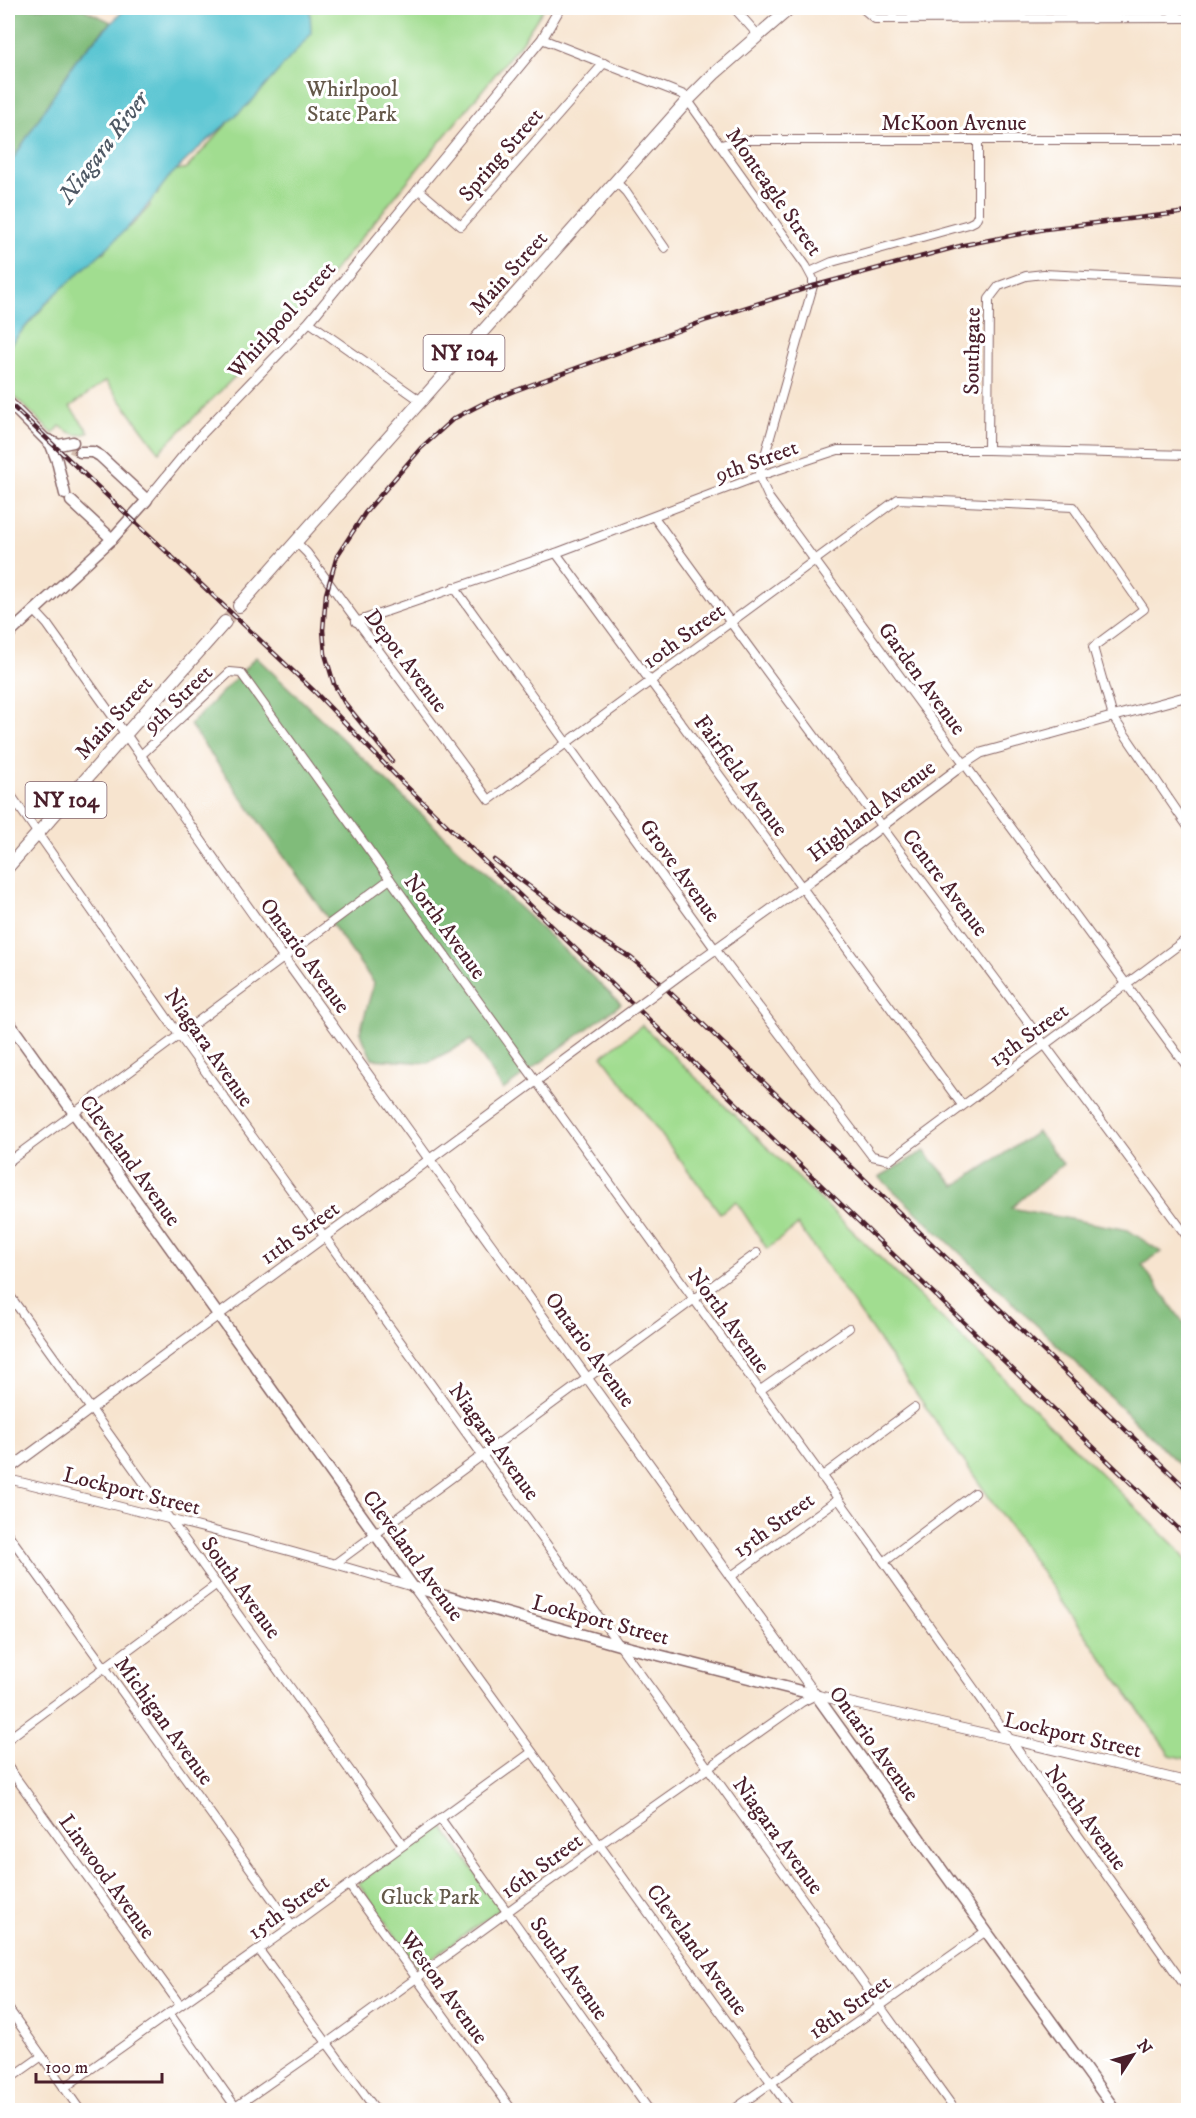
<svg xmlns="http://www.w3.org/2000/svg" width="1196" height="2118" font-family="'IM FELL DW Pica',serif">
<rect width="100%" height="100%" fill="#fff"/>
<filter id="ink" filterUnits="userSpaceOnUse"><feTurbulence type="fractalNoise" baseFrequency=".0167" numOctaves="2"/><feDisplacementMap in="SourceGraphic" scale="12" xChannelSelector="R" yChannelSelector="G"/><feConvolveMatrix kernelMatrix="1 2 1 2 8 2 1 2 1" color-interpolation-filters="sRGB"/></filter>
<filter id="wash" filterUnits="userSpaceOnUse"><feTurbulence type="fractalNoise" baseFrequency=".008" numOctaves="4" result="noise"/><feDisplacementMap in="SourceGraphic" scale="24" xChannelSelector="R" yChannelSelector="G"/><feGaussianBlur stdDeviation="1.35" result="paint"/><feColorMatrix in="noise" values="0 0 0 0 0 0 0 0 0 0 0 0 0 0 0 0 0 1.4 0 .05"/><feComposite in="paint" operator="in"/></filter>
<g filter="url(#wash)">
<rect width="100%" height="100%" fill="#f7e4cf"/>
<g fill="#a1dd90" stroke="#767e5e" stroke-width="1.5">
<path d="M287,8H544L521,43L301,311L159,452L106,381L70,407L89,432C78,438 69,433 60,426L53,434L8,390V347L85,260L105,252L116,232L131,226L150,206L148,197L157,195L168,172L187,168L254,94Z"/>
<polygon points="642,1025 1178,1549 1188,1563 1188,1759 1170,1755 798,1225 767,1249 736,1201 720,1213 602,1056"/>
<polygon points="441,1824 501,1908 418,1968 358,1883"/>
</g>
<g fill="#80bc7a" stroke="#656e52" stroke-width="1.5">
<polygon points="12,8 81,8 111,22 78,57 8,167 8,13"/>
<polygon points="256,657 621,1004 503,1090 471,1040 427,1063 372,1059 360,1032 374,983 190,725"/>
<polygon points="1037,1132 1063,1164 1011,1208 1128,1230 1161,1252 1142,1265 1188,1329 1188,1473 1046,1334 879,1177 924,1151 955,1186"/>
</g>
<polygon fill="#59c5d2" stroke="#52727e" stroke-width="1.5" points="126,8 310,8 311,34 251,102 199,148 169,177 141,214 108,247 48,301 8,347 8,167 78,57"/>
</g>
<g filter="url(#ink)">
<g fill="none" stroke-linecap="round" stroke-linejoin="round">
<polyline stroke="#d4bdae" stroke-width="10" stroke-dasharray="10 5" stroke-linecap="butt" points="71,448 80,452"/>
<polyline stroke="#d4bdae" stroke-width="12" stroke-dasharray="12 6" stroke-linecap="butt" points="225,622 239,606"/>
<defs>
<g id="minor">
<polyline points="734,8 758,35"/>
<polyline points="862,8 875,19 1188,18"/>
<polyline points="1083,8 1093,19"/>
<polyline points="1170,18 1181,8"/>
<polyline points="542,39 684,95 806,266 813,279 813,286 759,476 769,498 1188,1068"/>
<polyline points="721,145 740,140 1188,140"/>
<polyline points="615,181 626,192 665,248"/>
<polyline points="418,189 461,226 604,63"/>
<polyline points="810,272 832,262 969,224 975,221 978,215 978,140"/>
<polyline points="309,322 421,401"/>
<polyline points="988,450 989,299 999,286 1026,276 1044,274 1188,281"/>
<path d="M654,517C829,760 1011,997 1188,1238"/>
<polyline points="296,542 307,553 489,800 898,499 1073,507 1144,609 1093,647 1113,717 1188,827"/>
<polyline points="556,553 962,1105"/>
<polyline points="454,587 715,949 872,1156 890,1160 1188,938"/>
<polyline points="34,610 47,624 126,735"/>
<polyline points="356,622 556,553 759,476 838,450 988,450 1188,455"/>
<polyline points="140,756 230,672 241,673 884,1562 1188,1990"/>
<polyline points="8,791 179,1035 955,2110"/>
<polyline points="8,1162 390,879"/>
<polyline points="8,1293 403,1845"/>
<polyline points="759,1391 849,1328"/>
<polyline points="821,1477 914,1408"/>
<path d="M8,1479C143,1512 279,1546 413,1587L791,2110"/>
<polyline points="8,1534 292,1926"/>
<polyline points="884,1562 975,1493"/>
<polyline points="336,1563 757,1253"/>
<polyline points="730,1577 837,1500"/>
<polyline points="8,1739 217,1584"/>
<polyline points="8,1767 180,2005"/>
<polyline points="440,1818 649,2110"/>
<polyline points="349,1885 512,2110"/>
<polyline points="259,1950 376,2110"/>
<polyline points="8,2008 80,2110"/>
<polyline points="169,2013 237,2109"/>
<polyline points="8,2080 42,2056"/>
<polyline points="64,2088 292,1926 532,1752"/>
<polyline points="231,2110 327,2043 599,1845 802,1702 816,1695"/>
<polyline points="733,2110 986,1931"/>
<polyline points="1187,2110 1188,2109"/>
</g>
<g id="tertiary">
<polyline points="147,500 197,439 309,322 542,39 560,8"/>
<polyline points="126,735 284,958 816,1695 1009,1739 1188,1782"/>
<polyline points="685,971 802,887 964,764 981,753 1188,696"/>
<polyline points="8,1470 612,1025"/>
</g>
<g id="secondary">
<polyline points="8,402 51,445 57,461 65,494"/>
<polyline points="48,440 59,445 73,442"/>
<polyline points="71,501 112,539"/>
<polyline points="8,635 112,539 147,500 100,456 93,452 80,452"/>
<polyline points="8,1021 413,1587 619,1645 816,1695 1115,2110"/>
</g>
<g id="primary">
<polyline points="239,606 688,100 714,74 790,8"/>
<polyline points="8,867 225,622"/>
</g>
</defs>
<use href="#minor" stroke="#876464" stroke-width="10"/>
<use href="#tertiary" stroke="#876464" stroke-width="11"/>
<use href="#secondary" stroke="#876464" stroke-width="13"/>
<use href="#primary" stroke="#876464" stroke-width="14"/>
<use href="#minor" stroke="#fff" stroke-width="8"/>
<use href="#tertiary" stroke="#fff" stroke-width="9"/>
<use href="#secondary" stroke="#fff" stroke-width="10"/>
<use href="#primary" stroke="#fff" stroke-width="12"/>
<defs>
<g id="rail">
<polyline points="8,402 314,691 401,781 1188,1538"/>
<polyline points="392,761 344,702 334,684 325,654 323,630 326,594 337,556 365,513 421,448 453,419 482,404 514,391 707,320 813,286 964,245 1045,229 1188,212"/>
<polyline points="494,860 597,937 631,958 654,977 1188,1490"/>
</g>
</defs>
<use href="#rail" stroke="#4a1f2b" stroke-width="4.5"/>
<use href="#rail" stroke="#fff" stroke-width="2" stroke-dasharray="7" stroke-linecap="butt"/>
<defs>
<polyline id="tertiary-bridge" points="612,1025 685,971"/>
</defs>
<use href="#tertiary-bridge" stroke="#876464" stroke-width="11" stroke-linecap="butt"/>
<use href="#tertiary-bridge" stroke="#fff" stroke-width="9"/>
</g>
</g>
<g text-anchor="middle" stroke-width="6" stroke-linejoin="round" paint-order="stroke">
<g fill="#fff" stroke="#80626b" stroke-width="1.5">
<rect x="423.5" y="335" width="81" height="36" rx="4.5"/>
<rect x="25.5" y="782" width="81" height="36" rx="4.5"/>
</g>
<g font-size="21" font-weight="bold" fill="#4a1f2b">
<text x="464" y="360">NY 104</text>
<text x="66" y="807">NY 104</text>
</g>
<g font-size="22" fill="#645849" stroke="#fff">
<text x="352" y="96">Whirlpool<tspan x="352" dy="25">State Park</tspan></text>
<text x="430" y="1904">Gluck Park</text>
</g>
<g font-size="22" fill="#4a1f2b" stroke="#fff">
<text x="954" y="130">McKoon Avenue</text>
<text transform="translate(500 154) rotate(-49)" y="8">Spring Street</text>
<text transform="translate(775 191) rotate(55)" y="8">Monteagle Street</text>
<text transform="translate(508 272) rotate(-48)" y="8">Main Street</text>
<text transform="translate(281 319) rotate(-48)" y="8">Whirlpool Street</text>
<text transform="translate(971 351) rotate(-89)" y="8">Southgate</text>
<text transform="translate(756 460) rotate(-20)" y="8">9th Street</text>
<text transform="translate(683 635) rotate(-36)" y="8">10th Street</text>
<text transform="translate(407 660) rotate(53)" y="8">Depot Avenue</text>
<text transform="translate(923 678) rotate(54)" y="8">Garden Avenue</text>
<text transform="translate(177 698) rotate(-44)" y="8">9th Street</text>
<text transform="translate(113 717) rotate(-48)" y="8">Main Street</text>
<text transform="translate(742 775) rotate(54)" y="8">Fairfield Avenue</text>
<text transform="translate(871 810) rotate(-37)" y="8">Highland Avenue</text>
<text transform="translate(681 870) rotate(54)" y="8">Grove Avenue</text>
<text transform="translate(946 882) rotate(53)" y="8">Centre Avenue</text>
<text transform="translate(446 926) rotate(54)" y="8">North Avenue</text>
<text transform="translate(306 955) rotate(54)" y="8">Ontario Avenue</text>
<text transform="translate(1028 1034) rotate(-36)" y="8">13th Street</text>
<text transform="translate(210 1047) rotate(55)" y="8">Niagara Avenue</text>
<text transform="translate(131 1160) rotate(54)" y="8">Cleveland Avenue</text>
<text transform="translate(299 1232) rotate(-36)" y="8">11th Street</text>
<text transform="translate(730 1320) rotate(54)" y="8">North Avenue</text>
<text transform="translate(591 1349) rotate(54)" y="8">Ontario Avenue</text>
<text transform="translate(495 1441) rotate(54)" y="8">Niagara Avenue</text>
<text transform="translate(132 1490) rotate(14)" y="8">Lockport Street</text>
<text transform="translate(773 1524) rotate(-36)" y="8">15th Street</text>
<text transform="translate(414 1555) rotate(54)" y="8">Cleveland Avenue</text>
<text transform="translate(242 1587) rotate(54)" y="8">South Avenue</text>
<text transform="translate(601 1619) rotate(15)" y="8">Lockport Street</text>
<text transform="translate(165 1720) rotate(54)" y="8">Michigan Avenue</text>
<text transform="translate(1073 1734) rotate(13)" y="8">Lockport Street</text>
<text transform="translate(875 1743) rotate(54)" y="8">Ontario Avenue</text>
<text transform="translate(1087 1817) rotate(54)" y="8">North Avenue</text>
<text transform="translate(779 1835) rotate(54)" y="8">Niagara Avenue</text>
<text transform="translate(541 1865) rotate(-36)" y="8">16th Street</text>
<text transform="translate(108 1876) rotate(54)" y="8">Linwood Avenue</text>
<text transform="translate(288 1906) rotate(-36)" y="8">15th Street</text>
<text transform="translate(698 1949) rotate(54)" y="8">Cleveland Avenue</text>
<text transform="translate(570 1968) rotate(55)" y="8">South Avenue</text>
<text transform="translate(445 1987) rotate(54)" y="8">Weston Avenue</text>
<text transform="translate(849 2006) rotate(-35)" y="8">18th Street</text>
</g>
<g font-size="24" font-style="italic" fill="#4f5965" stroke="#fff">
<text transform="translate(103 147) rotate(-53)" y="8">Niagara River</text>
</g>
</g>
<rect width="1196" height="2118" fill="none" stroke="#fff" stroke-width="30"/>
<g transform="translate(1133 2055) rotate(54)" stroke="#ffffff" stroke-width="4.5" paint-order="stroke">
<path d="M0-4.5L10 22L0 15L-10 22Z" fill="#4a1f2b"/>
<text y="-9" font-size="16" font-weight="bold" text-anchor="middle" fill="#4a1f2b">N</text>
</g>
<path d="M36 2073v9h126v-9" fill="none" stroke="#4a1f2b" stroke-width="3"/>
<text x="45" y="2073" font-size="18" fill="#4a1f2b" stroke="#ffffff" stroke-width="4.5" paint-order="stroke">100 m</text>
</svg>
